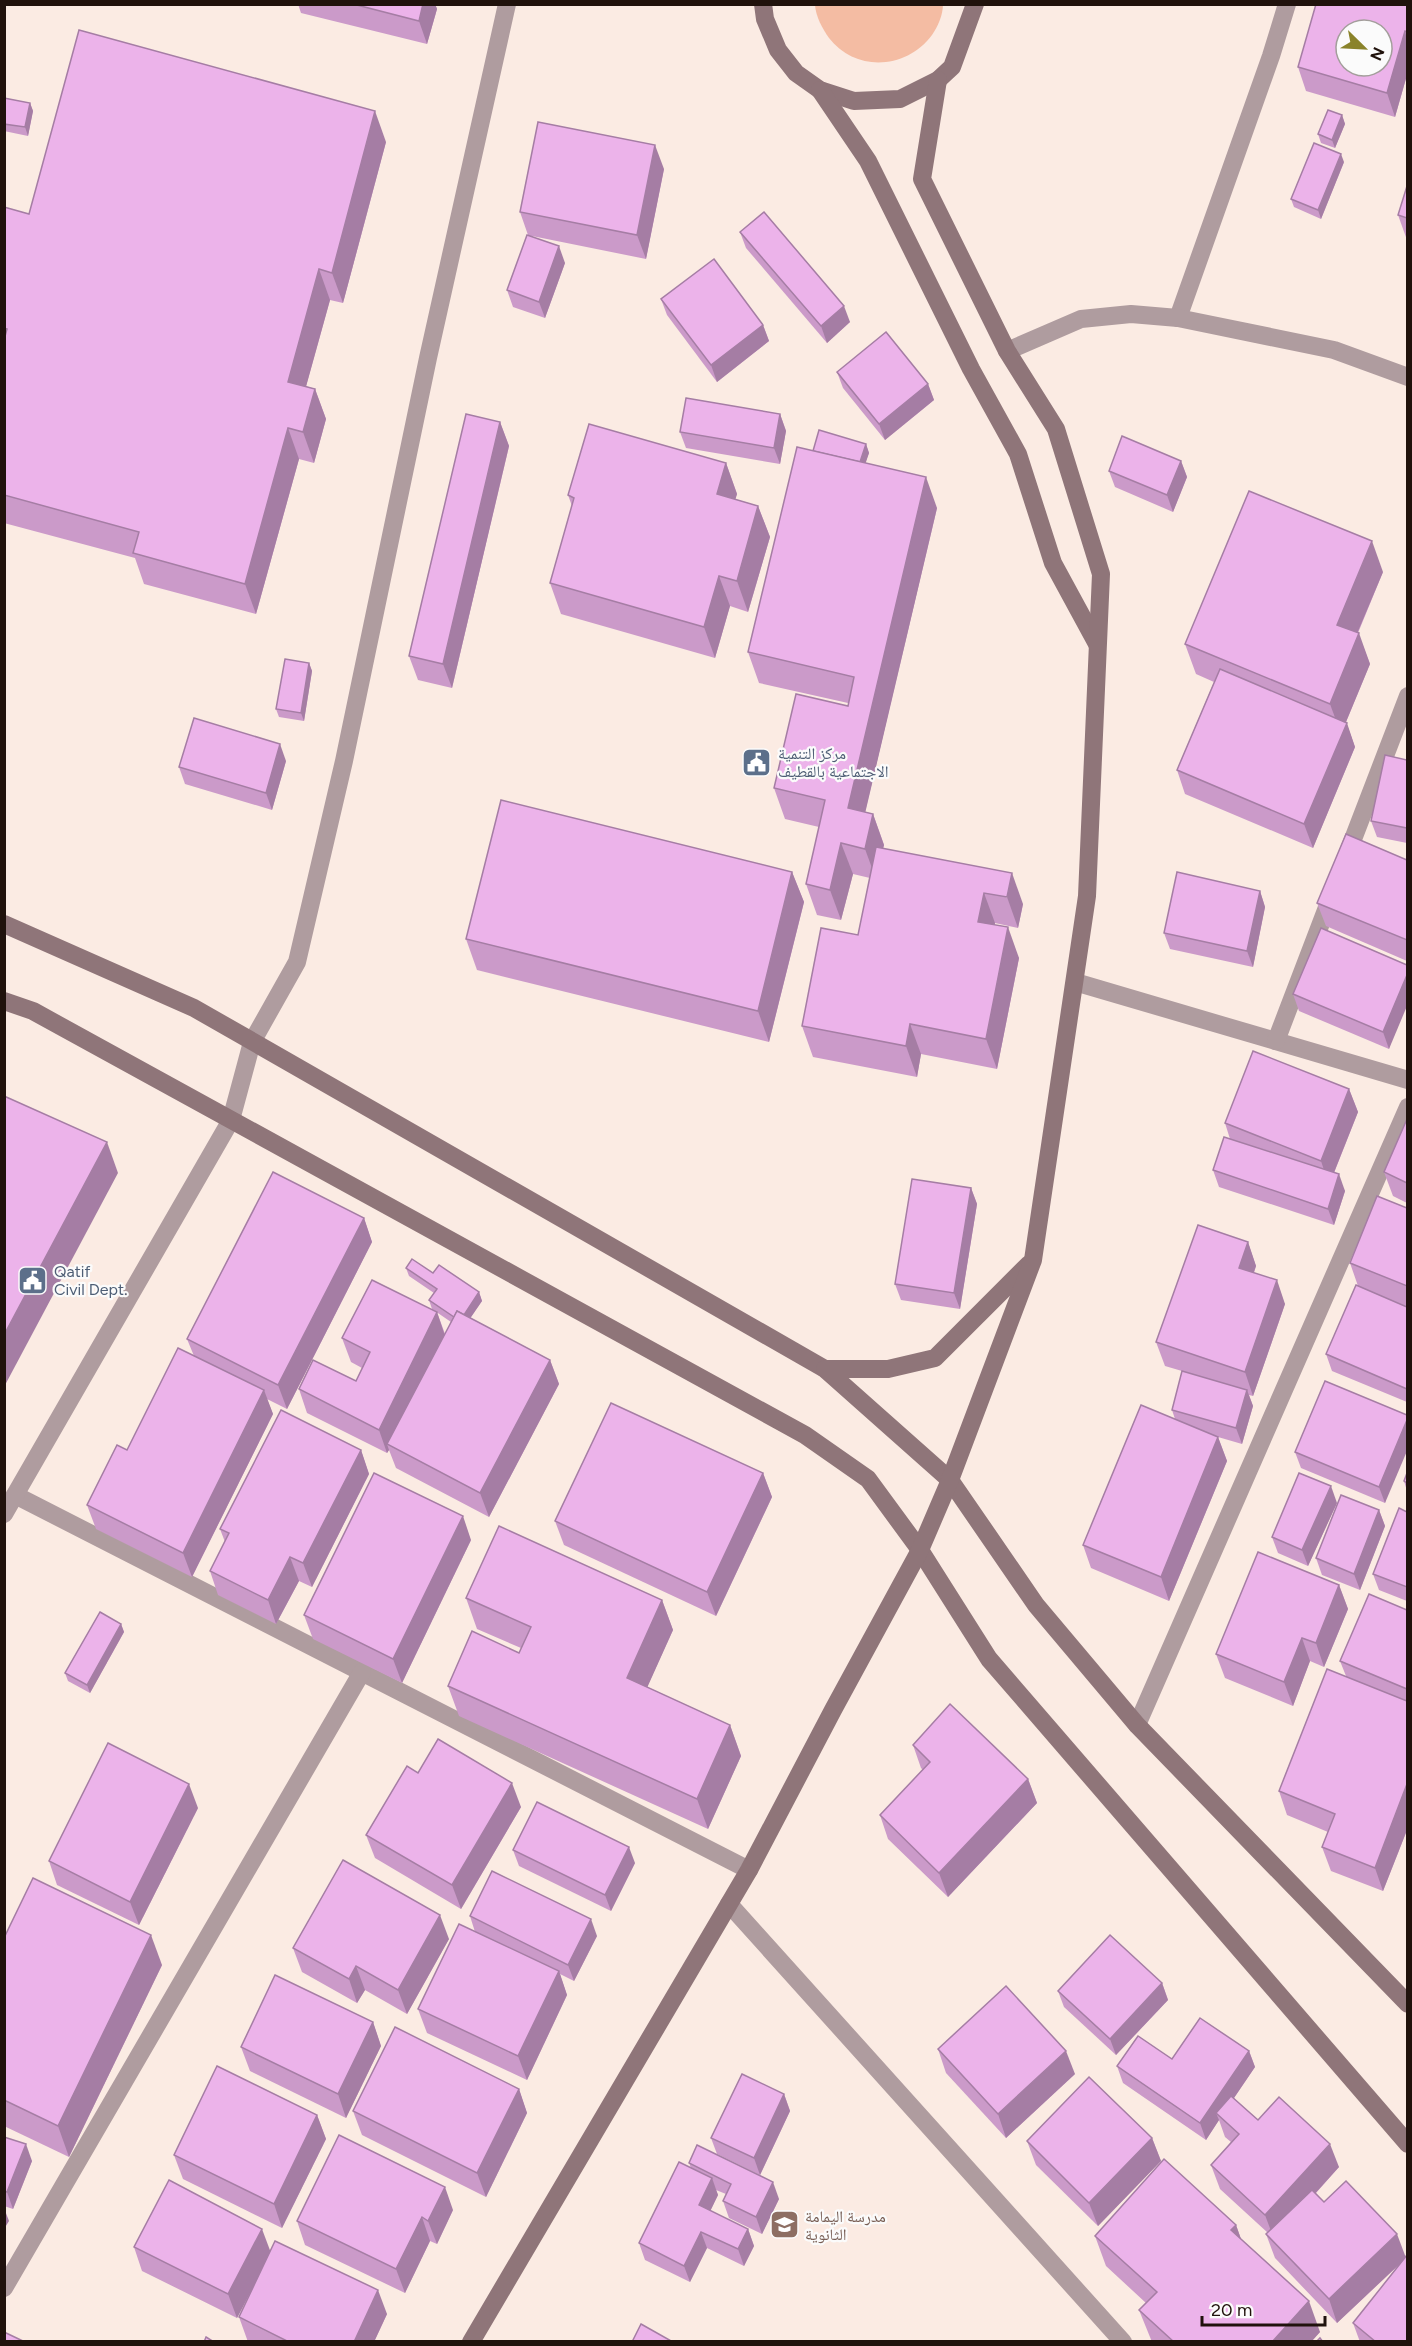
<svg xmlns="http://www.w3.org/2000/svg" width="1412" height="2346" font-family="Figtree,'Noto Naskh Arabic',sans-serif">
<rect width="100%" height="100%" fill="#fbebe3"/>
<path fill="#f4bca3" d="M815,5L943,4C943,15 938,26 932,35C907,69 856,73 829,38C822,28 816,17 815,5Z"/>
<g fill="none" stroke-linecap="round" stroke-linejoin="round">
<g stroke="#af9c9f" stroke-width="18">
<polyline points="1178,318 1271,56 1287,4"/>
<polyline points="1007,351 1081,319 1131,314 1178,318 1334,350 1408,377"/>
<polyline points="1345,860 1408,696"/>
<polyline points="1075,982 1408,1080"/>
<polyline points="1276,1041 1331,897"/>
<polyline points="15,1495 749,1870"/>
<polyline points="4,1514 231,1120 252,1042 297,962 344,761 428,358 507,4"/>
<polyline points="1137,1725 1408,1107"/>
<polyline points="729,1904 1123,2342"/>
<polyline points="4,2288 362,1672"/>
</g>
<g stroke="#8f7579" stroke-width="18">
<polyline points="763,4 765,19 778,50 796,73 820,90 854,101 900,99 938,80 952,67 975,4"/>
<polyline points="820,90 868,161 971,369 1018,454 1053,563 1097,644"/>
<polyline points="4,924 194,1008 825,1369 950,1480 1036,1605 1137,1725 1408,2004"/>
<polyline points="4,1001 33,1011 805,1435 868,1479 920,1550 989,1659 1408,2144"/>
<polyline points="825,1369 888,1369 935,1358 1029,1264"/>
<polyline points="471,2342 749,1870 833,1710 920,1550 950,1480 1033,1260 1087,896 1101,574 1056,429 1007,351 922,179 938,80"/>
</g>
</g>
<g fill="#cb9ac9">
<polygon points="298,4 435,4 437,9 427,44 301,13"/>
<polygon points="1407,4 1407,75 1395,117 1306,91 1298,67"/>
<polygon points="4,98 30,103 33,111 28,136 4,131"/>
<polygon points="1342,115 1345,124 1335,148 1321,143 1318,134"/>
<polygon points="386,142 343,303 330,300 306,386 315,389 326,419 314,463 299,459 256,614 144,584 135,558 4,523 4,207 29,214"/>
<polygon points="1344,162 1321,219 1294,207 1291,199"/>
<polygon points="664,169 646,259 532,236 565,263 545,318 513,307 507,290 528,235 520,212"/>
<polygon points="1407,186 1407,240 1398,215"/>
<polygon points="740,232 850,322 827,343 746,248"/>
<polygon points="661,299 763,325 769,341 717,382 667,315"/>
<polygon points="837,372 928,384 934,400 885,440 843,388"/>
<polygon points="780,414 786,431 780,464 686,448 680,432"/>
<polygon points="500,422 509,446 452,688 418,680 409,656"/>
<polygon points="866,444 869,453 865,463 937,508 865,812 873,814 884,845 883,848 1023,904 1018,928 995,923 994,925 1019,958 997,1069 921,1054 917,1077 813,1057 802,1026 858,935 870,878 853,874 841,920 817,915 806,884 819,827 785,819 774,788 848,706 848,703 759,683 748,652"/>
<polygon points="1181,461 1187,477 1173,512 1115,487 1109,471"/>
<polygon points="726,463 737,494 735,499 758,506 770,537 748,612 730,606 715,658 561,614 550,583 572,506 568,495"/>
<polygon points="1383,572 1358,633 1370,664 1346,722 1355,747 1313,848 1185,794 1177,770 1214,682 1196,674 1185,644"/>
<polygon points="309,663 312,671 304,721 279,717 276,709"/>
<polygon points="1407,760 1407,843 1377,837 1371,821"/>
<polygon points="286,761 272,810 185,784 179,767"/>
<polygon points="1407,860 1407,961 1326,926 1317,903"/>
<polygon points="792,872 804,902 769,1042 477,970 466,939"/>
<polygon points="1260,891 1265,907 1253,967 1170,949 1164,933"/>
<polygon points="1407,965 1389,1049 1299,1011 1293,994"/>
<polygon points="1349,1089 1358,1112 1334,1173 1345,1191 1334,1225 1219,1187 1213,1170 1230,1139 1225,1123"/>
<polygon points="1407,1119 1407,1203 1393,1196 1384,1172"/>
<polygon points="971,1188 977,1204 960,1309 901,1300 895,1284"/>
<polygon points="1407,1208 1407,1307 1374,1293 1407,1307 1407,1402 1332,1371 1326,1354 1358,1286 1350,1263"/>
<polygon points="364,1218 372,1242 287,1409 267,1399 273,1414 192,1577 96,1529 87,1505 127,1450 194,1356 187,1339"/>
<polygon points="1248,1242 1256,1266 1254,1273 1285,1304 1253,1396 1249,1395 1253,1406 1242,1444 1218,1437 1227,1461 1169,1601 1091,1568 1083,1545 1175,1419 1172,1410 1182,1371 1165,1366 1156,1342"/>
<polygon points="406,1268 433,1273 479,1292 482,1301 470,1318 550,1360 559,1384 489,1517 396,1468 389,1450 387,1453 307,1413 299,1389 356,1381 362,1368 351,1362 342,1338 437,1312 445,1334 451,1322 432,1309 429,1300 434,1293 409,1276"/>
<polygon points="1407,1415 1385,1503 1301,1468 1295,1452"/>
<polygon points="361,1450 369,1474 312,1587 299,1581 276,1624 218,1595 210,1571 225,1542 220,1529"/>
<polygon points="763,1473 772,1497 716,1616 564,1545 555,1521"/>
<polygon points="1407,1473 1407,1491 1404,1481"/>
<polygon points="1337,1503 1308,1566 1278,1553 1272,1537"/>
<polygon points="1379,1510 1385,1526 1360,1590 1322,1575 1316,1558"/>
<polygon points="1407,1512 1407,1601 1379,1590 1373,1574"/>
<polygon points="471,1540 402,1683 313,1639 304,1615"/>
<polygon points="1339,1585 1348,1609 1324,1667 1310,1661 1293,1706 1225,1678 1216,1654"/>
<polygon points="466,1598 662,1600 673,1630 647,1687 730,1725 741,1756 708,1829 459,1716 448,1686 519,1653 521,1648 477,1629"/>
<polygon points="1407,1610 1407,1830 1383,1891 1331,1871 1322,1847 1328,1832 1287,1815 1279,1791 1346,1676 1340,1661"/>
<polygon points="121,1624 124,1632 90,1693 68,1681 65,1673"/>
<polygon points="913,1745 1028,1779 1037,1803 948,1897 888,1839 880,1815 923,1770 921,1768"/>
<polygon points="418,1773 521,1807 461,1909 375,1858 366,1835"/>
<polygon points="198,1808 139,1925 57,1885 49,1861"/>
<polygon points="513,1850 635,1863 611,1911 519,1866"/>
<polygon points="470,1916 597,1936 574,1981 560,1974 567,1995 527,2080 427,2033 418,2009 475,1932"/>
<polygon points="4,1938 162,1965 69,2157 4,2126"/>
<polygon points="449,1939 407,2014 365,1990 357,2003 302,1972 293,1948"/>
<polygon points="1162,1983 1168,2000 1116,2055 1064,2007 1058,1991"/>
<polygon points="373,2022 381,2046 346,2118 250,2071 241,2047"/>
<polygon points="938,2049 1075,2074 1006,2138 946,2073"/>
<polygon points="1249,2051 1255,2067 1234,2098 1258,2120 1339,2167 1316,2193 1324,2202 1406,2258 1407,2342 1360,2342 1353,2323 1405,2259 1337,2323 1275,2258 1266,2234 1268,2233 1220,2189 1211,2165 1231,2142 1225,2137 1219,2120 1206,2140 1123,2083 1117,2066"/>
<polygon points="519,2089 527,2113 486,2197 362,2135 353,2111"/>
<polygon points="784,2094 790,2111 760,2175 717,2154 711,2138"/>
<polygon points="317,2115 326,2139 282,2228 183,2179 174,2155"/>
<polygon points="4,2137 32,2161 13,2209 4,2206"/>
<polygon points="1152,2138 1161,2161 1098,2226 1036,2165 1027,2141"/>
<polygon points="689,2163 779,2199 762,2234 729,2218 723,2201 726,2194 716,2190 718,2195 710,2211 748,2229 754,2246 744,2266 707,2248 690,2282 645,2260 639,2243 691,2168"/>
<polygon points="453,2210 437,2244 430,2241 405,2293 305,2245 297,2221"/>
<polygon points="1236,2225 1241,2239 1320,2332 1311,2342 1152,2342 1139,2310 1146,2303 1106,2266 1095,2236"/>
<polygon points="134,2247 270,2251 387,2314 374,2342 248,2342 239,2317 257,2280 237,2318 142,2271"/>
</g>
<g fill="#a57da4">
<polygon points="423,4 435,4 437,9 427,44 419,21"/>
<polygon points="1405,31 1407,39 1407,75 1395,117 1387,93"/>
<polygon points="30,103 33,111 28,136 25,127"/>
<polygon points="375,111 386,142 343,303 332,273"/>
<polygon points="1342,115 1345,124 1335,148 1332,140"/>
<polygon points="655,145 664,169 646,259 637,235"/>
<polygon points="1341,154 1344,162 1321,219 1318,210"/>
<polygon points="559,246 565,263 545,318 539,302"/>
<polygon points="319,269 330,300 299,412 288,382"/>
<polygon points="844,306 850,322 827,343 821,326"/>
<polygon points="763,325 769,341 717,382 711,365"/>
<polygon points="928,384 934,400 885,440 879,424"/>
<polygon points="315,389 326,419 314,463 303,432"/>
<polygon points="780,414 786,431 780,464 774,448"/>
<polygon points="500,422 509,446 452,688 443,664"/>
<polygon points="288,428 299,459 256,614 245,584"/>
<polygon points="866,444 869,453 860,480 857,472"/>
<polygon points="1181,461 1187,477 1173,512 1167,495"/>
<polygon points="726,463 737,494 728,525 717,494"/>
<polygon points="926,477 937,508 859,839 848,808"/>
<polygon points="758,506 770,537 748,612 737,581"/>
<polygon points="1372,541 1383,572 1348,655 1337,625"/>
<polygon points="719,576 730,606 715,658 704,627"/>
<polygon points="1359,633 1370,664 1341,734 1330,704"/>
<polygon points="309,663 312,671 304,721 301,713"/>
<polygon points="1347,723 1355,747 1313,848 1304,824"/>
<polygon points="280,744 286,761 272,810 266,793"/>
<polygon points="873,814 884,845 876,879 865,849"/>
<polygon points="841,843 853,874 841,920 830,890"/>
<polygon points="792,872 804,902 769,1042 758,1011"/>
<polygon points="1012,873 1023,904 1018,928 1007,897"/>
<polygon points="1260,891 1265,907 1253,967 1247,951"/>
<polygon points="984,893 995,923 989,952 978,922"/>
<polygon points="1008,927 1019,958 997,1069 986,1039"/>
<polygon points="1407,975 1407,1006 1389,1049 1383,1032"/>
<polygon points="910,1024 921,1054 917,1077 906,1046"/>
<polygon points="1349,1089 1358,1112 1329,1185 1321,1161"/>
<polygon points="107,1142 118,1173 4,1387 4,1335"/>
<polygon points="1339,1174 1345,1191 1334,1225 1328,1209"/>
<polygon points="971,1188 977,1204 960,1309 954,1293"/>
<polygon points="364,1218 372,1242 287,1409 278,1385"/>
<polygon points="1248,1242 1256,1266 1247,1291 1239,1268"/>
<polygon points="1277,1280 1285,1304 1253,1396 1245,1372"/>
<polygon points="479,1292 482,1301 463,1329 460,1321"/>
<polygon points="437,1312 445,1336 387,1444 389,1450 387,1453 379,1430"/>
<polygon points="550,1360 559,1384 489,1517 480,1493"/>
<polygon points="264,1390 273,1414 192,1577 183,1553"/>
<polygon points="1247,1390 1253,1406 1242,1444 1236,1428"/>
<polygon points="1407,1420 1407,1451 1385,1503 1379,1487"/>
<polygon points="1218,1437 1227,1461 1169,1601 1161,1577"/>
<polygon points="361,1450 369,1474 312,1587 303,1563"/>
<polygon points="763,1473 772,1497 716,1616 707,1592"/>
<polygon points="1331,1486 1337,1503 1308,1566 1302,1550"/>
<polygon points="1379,1510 1385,1526 1360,1590 1354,1574"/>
<polygon points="463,1516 471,1540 402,1683 393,1659"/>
<polygon points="290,1557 299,1581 276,1624 268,1600"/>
<polygon points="1339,1585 1348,1609 1324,1667 1316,1643"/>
<polygon points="662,1600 673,1630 638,1708 627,1678"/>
<polygon points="121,1624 124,1632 90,1693 87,1685"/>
<polygon points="1302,1638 1310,1661 1293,1706 1284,1682"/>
<polygon points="730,1725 741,1756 708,1829 697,1799"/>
<polygon points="1028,1779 1037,1803 948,1897 939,1873"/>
<polygon points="512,1783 521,1807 461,1909 452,1885"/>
<polygon points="189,1784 198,1808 139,1925 130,1902"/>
<polygon points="1407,1784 1407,1830 1383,1891 1375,1868"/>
<polygon points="629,1847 635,1863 611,1911 605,1895"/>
<polygon points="440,1915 449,1939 407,2014 398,1990"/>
<polygon points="591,1919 597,1936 574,1981 568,1965"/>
<polygon points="151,1935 162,1965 69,2157 58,2126"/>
<polygon points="356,1966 365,1990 357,2003 349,1979"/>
<polygon points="559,1971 567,1995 527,2080 518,2056"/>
<polygon points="1162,1983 1168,2000 1116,2055 1110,2039"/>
<polygon points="373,2022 381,2046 346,2118 338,2094"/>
<polygon points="1066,2051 1075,2074 1006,2138 998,2114"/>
<polygon points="1249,2051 1255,2067 1221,2117 1216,2113 1219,2120 1206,2140 1200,2123"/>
<polygon points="519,2089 527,2113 486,2197 477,2173"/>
<polygon points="784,2094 790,2111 760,2175 754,2158"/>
<polygon points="317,2115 326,2139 282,2228 274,2204"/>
<polygon points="1152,2138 1161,2161 1098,2226 1089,2203"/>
<polygon points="26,2144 32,2161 13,2209 7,2192"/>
<polygon points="1330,2144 1339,2167 1274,2239 1265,2215"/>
<polygon points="712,2178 718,2195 705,2222 699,2205"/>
<polygon points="773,2182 779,2199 762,2234 756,2217"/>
<polygon points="445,2187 453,2210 437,2244 428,2221"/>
<polygon points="4,2208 9,2221 4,2229"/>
<polygon points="422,2217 430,2241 405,2293 396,2269"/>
<polygon points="1236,2225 1247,2256 1231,2230"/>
<polygon points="262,2229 271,2253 237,2318 228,2294"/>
<polygon points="748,2229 754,2246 744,2266 738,2249"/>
<polygon points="701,2232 707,2248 690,2282 684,2266"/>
<polygon points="1397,2234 1406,2258 1337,2323 1329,2299"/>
<polygon points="378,2290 387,2314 374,2342 354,2342"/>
<polygon points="1309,2301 1320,2332 1311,2342 1272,2342"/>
</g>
<g fill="#ecb3ea" stroke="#a57da4" stroke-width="1.5" fill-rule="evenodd">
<polygon points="353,4 423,4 419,21"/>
<path d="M1316,4H1407V32L1405,31L1387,93L1298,67ZM1346,30H1382V66H1346Z"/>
<polygon points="79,30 375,111 332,273 319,269 288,382 315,389 303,432 288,428 245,584 133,553 139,532 4,495 4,340 7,329 4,328 4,207 29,214"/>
<polygon points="4,98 30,103 25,127 4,124"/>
<polygon points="1328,110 1342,115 1332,140 1318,134"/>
<polygon points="538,122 655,145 637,235 520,212"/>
<polygon points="1314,143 1341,154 1318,210 1291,199"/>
<polygon points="1407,186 1407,218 1398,215"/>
<polygon points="764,212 844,306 821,326 740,232"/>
<polygon points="527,235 559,246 539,302 507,290"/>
<polygon points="714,259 763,325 711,365 661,299"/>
<polygon points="886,332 928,384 879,424 837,372"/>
<polygon points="686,398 780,414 774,448 680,432"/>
<polygon points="466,414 500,422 443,664 409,656"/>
<polygon points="589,424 726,463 717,494 758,506 737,581 719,576 704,627 550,583 574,498 568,495"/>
<polygon points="819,430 866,444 860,462 813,451"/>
<polygon points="1122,436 1181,461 1167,495 1109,471"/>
<polygon points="797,447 926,477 848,808 873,814 865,849 841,843 830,890 806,884 825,800 774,788 796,694 848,706 854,677 748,652"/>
<polygon points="1249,491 1372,541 1337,625 1359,633 1330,704 1185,644"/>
<polygon points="285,659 309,663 301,713 276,709"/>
<polygon points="1220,669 1347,723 1304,824 1177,770"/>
<polygon points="194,718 280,744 266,793 179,767"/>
<polygon points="1385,755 1407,760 1407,828 1371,821"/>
<polygon points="501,800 792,872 758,1011 466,939"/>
<polygon points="1346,834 1407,860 1407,940 1317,903"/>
<polygon points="876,847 1012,873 1007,897 984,893 978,922 1008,927 986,1039 910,1024 906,1046 802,1026 821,928 858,935"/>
<polygon points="1177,872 1260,891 1247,951 1164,933"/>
<polygon points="1321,928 1407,965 1407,975 1383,1032 1293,994"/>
<polygon points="1253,1051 1349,1089 1321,1161 1225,1123"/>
<polygon points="4,1096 107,1142 4,1335"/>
<polygon points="1407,1119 1407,1183 1384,1172"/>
<polygon points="1224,1137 1339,1174 1328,1209 1213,1170"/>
<polygon points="273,1172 364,1218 278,1385 187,1339"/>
<polygon points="912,1179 971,1188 954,1293 895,1284"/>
<polygon points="1377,1196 1407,1208 1407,1286 1350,1263"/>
<polygon points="1198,1225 1248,1242 1239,1268 1277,1280 1245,1372 1156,1342"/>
<polygon points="412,1259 433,1273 439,1265 479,1292 464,1315 457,1311 454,1317 429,1300 437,1289 406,1268"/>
<polygon points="372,1280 437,1312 379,1430 299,1389 313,1360 356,1381 370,1352 342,1338"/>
<polygon points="1356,1285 1407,1307 1407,1389 1326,1354"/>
<polygon points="457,1311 550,1360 480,1493 387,1444"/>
<polygon points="178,1348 264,1390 183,1553 87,1505 117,1445 127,1450"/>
<polygon points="1182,1371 1247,1390 1236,1428 1172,1410"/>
<polygon points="1325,1381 1407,1415 1407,1420 1379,1487 1295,1452"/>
<polygon points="611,1403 763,1473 707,1592 555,1521"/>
<polygon points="1141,1405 1218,1437 1161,1577 1083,1545"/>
<polygon points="281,1410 361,1450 303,1563 290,1557 268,1600 210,1571 229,1533 220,1529"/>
<polygon points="374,1473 463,1516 393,1659 304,1615"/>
<polygon points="1299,1473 1331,1486 1302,1550 1272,1537"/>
<polygon points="1407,1473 1407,1483 1404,1481"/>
<polygon points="1341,1495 1379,1510 1354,1574 1316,1558"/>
<polygon points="1399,1508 1407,1512 1407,1587 1373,1574"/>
<polygon points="499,1526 662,1600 627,1678 730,1725 697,1799 448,1686 472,1631 519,1653 531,1627 466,1598"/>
<polygon points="1258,1552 1339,1585 1316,1643 1302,1638 1284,1682 1216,1654"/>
<polygon points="1369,1594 1407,1610 1407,1689 1340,1661"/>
<polygon points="100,1612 121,1624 87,1685 65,1673"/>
<polygon points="1327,1669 1407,1701 1407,1784 1375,1868 1322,1847 1335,1814 1279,1791"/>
<polygon points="950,1704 1028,1779 939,1873 880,1815 930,1762 913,1745"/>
<polygon points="438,1739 512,1783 452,1885 366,1835 407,1766 418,1773"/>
<polygon points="108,1743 189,1784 130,1902 49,1861"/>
<polygon points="537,1802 629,1847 605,1895 513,1850"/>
<polygon points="343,1860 440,1915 398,1990 356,1966 349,1979 293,1948"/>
<polygon points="492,1871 591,1919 568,1965 470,1916"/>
<polygon points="33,1878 151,1935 58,2126 4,2100 4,1938"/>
<polygon points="459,1924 559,1971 518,2056 418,2009"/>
<polygon points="1110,1935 1162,1983 1110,2039 1058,1991"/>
<polygon points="275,1975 373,2022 338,2094 241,2047"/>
<polygon points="1006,1986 1066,2051 998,2114 938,2049"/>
<polygon points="1200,2018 1249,2051 1200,2123 1117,2066 1138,2036 1172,2059"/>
<polygon points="395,2027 519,2089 477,2173 353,2111"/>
<polygon points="217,2066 317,2115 274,2204 174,2155"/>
<polygon points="742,2074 784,2094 754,2158 711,2138"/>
<polygon points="1089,2077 1152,2138 1089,2203 1027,2141"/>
<polygon points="1231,2096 1258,2120 1279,2097 1330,2144 1265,2215 1211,2165 1239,2134 1216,2113"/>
<polygon points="339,2135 445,2187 428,2221 422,2217 396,2269 297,2221"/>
<polygon points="4,2137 26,2144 7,2192 4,2191"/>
<polygon points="697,2145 773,2182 756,2217 723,2201 731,2184 689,2163"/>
<polygon points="1164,2159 1236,2225 1231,2230 1309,2301 1272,2342 1174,2342 1139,2310 1157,2292 1095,2236"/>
<polygon points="679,2162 712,2178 699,2205 748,2229 738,2249 701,2232 684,2266 639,2243"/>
<polygon points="169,2180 262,2229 228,2294 134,2247"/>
<polygon points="1346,2181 1397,2234 1329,2299 1266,2234 1312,2190 1324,2202"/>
<polygon points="275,2241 378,2290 354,2342 289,2342 239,2317"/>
<polygon points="1407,2255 1407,2342 1376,2342 1353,2323"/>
<polygon points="641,2324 673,2342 632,2342"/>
<polygon points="4,2332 25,2342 4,2342"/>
<polygon points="206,2337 214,2342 204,2342"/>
<polygon points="1320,2338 1323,2342 1316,2342"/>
</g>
<defs>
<symbol id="civic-square" viewBox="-11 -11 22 22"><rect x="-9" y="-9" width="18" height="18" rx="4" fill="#5c6f8a" stroke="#fbfbfb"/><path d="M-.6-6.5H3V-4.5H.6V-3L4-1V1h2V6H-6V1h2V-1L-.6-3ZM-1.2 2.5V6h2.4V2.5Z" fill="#fff"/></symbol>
<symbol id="school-square" viewBox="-11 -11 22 22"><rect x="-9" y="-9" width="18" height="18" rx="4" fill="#8d6e63" stroke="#fbfbfb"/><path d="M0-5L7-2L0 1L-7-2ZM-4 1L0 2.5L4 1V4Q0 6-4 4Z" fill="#fff"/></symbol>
</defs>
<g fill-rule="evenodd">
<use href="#civic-square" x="740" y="746" width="33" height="33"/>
<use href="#civic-square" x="16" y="1264" width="33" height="33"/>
<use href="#school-square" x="768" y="2208" width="33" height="33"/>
</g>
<g text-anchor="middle" stroke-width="4.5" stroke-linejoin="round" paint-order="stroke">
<g font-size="16" fill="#4e5e75" stroke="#fbfbfb" text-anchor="start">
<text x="778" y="759">مركز التنمية<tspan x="778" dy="18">الاجتماعية بالقطيف</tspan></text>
<text x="54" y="1277">Qatif<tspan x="54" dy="18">Civil Dept.</tspan></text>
</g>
<g font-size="16" fill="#785e54" stroke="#fbfbfb" text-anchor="start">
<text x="805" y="2222">مدرسة اليمامة<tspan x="805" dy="18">الثانوية</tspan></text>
</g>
</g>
<rect width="1412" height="2346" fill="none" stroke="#20120c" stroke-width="12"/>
<g transform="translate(1364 48) rotate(114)"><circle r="28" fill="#fbfbfb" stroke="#a39e9b" stroke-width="1.5"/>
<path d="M0-4.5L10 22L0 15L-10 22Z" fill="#8a832a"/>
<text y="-9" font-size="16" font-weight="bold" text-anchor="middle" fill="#20120c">N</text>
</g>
<path d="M1202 2316v9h123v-9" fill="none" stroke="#20120c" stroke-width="3"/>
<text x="1211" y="2316" font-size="18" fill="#20120c" stroke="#fbfbfb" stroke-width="4.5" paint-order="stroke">20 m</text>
</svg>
